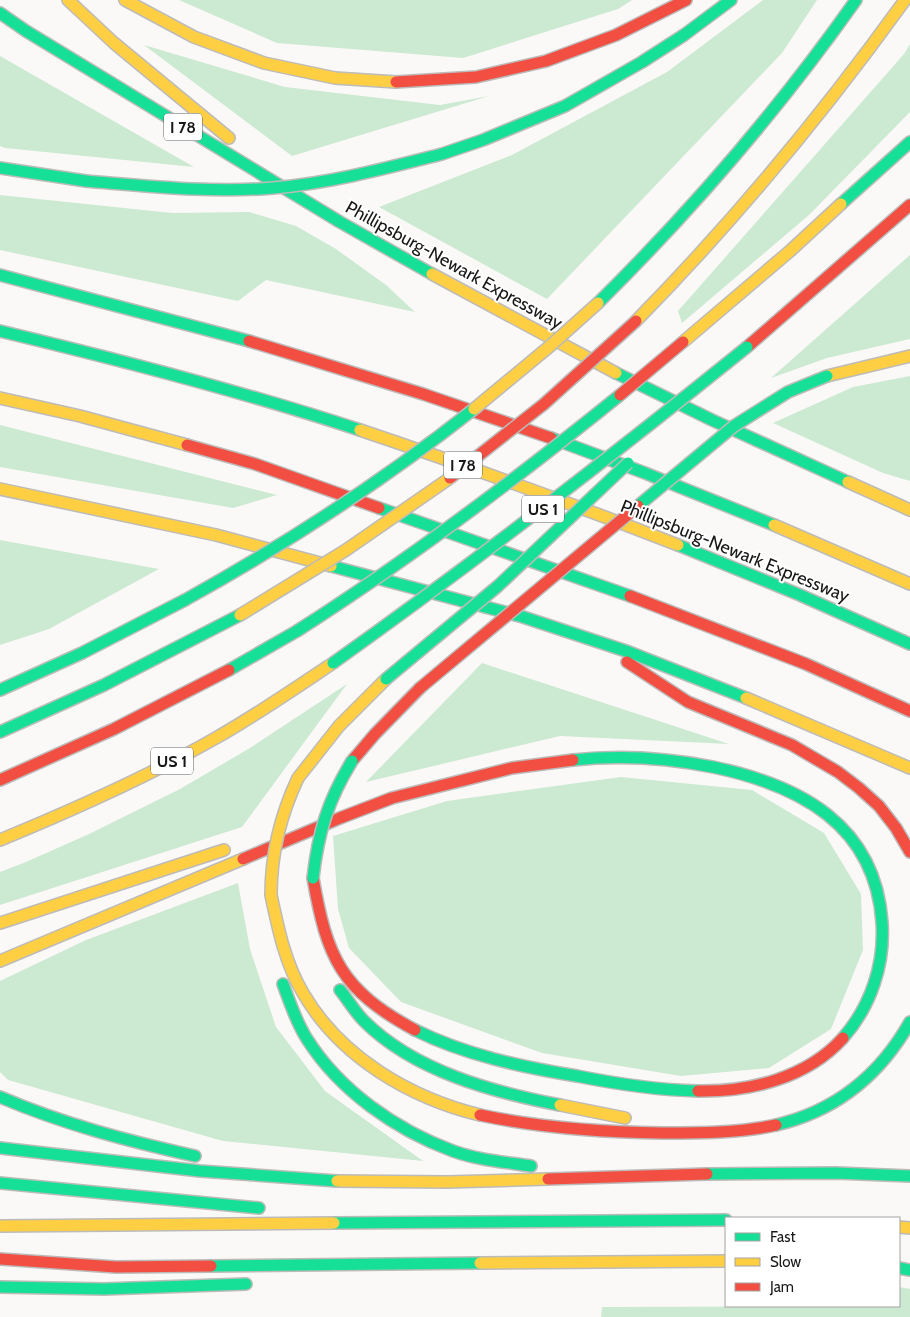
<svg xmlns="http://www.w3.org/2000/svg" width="910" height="1317" font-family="Cabin,sans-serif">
<rect width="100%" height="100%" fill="#fbf9f7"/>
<g fill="#cce9d2">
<polygon points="179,0 632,0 618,9 463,58 277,43"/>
<polygon points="763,0 817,0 782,53 547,299 379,207 512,155 667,72"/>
<polygon points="910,44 910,112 809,215 682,323 678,311 904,54"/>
<polygon points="144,45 285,87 440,105 489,96 292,156"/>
<polygon points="0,56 194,167 5,148 0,146"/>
<polygon points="0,195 172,213 249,212 296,226 336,249 386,285 415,312 266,280 238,301 0,250"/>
<polygon points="910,255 910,339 827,358 771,378"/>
<polygon points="910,376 910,481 883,473 773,423 853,387"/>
<polygon points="0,425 277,495 233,508 0,467"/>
<polygon points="0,540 159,569 49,629 0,645"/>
<polygon points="482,663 729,744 560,736 366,782"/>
<polygon points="347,684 242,827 0,905 0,872 26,862 89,834 180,789 250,748"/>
<polygon points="621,777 752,790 824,833 861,894 863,950 831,1029 769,1068 681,1076 542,1053 401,1002 349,948 338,909 333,836 447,801"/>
<polygon points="238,883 250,949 276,1027 325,1091 423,1161 223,1141 8,1080 0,1072 0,981 86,940"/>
<polygon points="899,1287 910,1289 910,1317 601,1317 602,1307 899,1306"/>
</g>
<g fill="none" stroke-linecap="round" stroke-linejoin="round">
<defs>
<g id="fast">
<polyline points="0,13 26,31 340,222 432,274"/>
<polyline points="442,154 483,140 565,106 642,62 684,35 731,0"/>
<polyline points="0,168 86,181"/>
<polyline points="841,204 910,142"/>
<polyline points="0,275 249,341"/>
<path d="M598,303C693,209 779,109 856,0"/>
<path d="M0,331C121,360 242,391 360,430"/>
<polyline points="616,373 712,420 848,482"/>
<polyline points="551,438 645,473 774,525"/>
<polyline points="379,508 630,596"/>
<polyline points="678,545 800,595 910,644"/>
<polyline points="331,566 523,617 629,652 746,698"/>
<polyline points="229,670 297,631"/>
<polyline points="0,690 82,653 185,600"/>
<polyline points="0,732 104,685 240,615"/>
<path d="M573,760C619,755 667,758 713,767C799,785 875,824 882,922C885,964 871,1006 843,1038"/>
<path d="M283,984C290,1003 296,1022 307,1039C340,1091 396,1130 453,1151C478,1160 505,1162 531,1166"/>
<path d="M340,990C348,1000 355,1012 364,1021C414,1071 492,1092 560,1105"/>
<path d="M415,1030C465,1055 522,1067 577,1076C617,1084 657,1090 698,1091"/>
<path d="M0,1097C63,1124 128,1141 195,1156"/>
<path d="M776,1125C836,1111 880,1075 910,1022"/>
<polyline points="0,1148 200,1171 337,1181"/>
<polyline points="707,1174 836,1173 910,1176"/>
<polyline points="0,1183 259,1208"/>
<polyline points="334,1223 726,1220"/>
<polyline points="211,1266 480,1263"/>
<polyline points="899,1268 910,1270"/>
<polyline points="0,1287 104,1289 246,1284"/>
</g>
<g id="slow">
<polyline points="68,0 114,43 229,138"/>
<polyline points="125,0 194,37 264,63 335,78 396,82"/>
<polyline points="432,274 616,373"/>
<path d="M636,321C734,221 823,114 905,0"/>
<polyline points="683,342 790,251 841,204"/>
<polyline points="827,376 910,356"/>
<polyline points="0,398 80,416 187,445"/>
<path d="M360,430C467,466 573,504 678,545"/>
<polyline points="848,482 910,510"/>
<polyline points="0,489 216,535 331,566"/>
<polyline points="774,525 910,584"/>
<polyline points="746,698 910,768"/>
<polyline points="298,778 339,726 386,679"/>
<path d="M0,840C73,810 145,778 214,739C255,716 294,689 333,663"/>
<path d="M271,895C278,928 285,963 303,993C340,1057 410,1098 480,1115"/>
<polyline points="0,923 224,850"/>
<polyline points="0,961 243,859"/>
<polyline points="560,1105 625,1118"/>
<polyline points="337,1181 447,1182 548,1179"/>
<polyline points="0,1226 334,1223"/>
<polyline points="899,1227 910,1228"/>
<polyline points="480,1263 726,1261"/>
</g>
<g id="jam">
<polyline points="396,82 476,77 546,61 616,35 686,0"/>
<polyline points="249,341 423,394 551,438"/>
<polyline points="747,347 910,205"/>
<polyline points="187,445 255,464 379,508"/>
<polyline points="630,596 806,664 910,711"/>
<polyline points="627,662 688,702 792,745 838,772 859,788 879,806 896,828 910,852"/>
<polyline points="352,761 375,734 420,688"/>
<polyline points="0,780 114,729 229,670"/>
<polyline points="243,859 340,818 392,798 512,768 573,760"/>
<path d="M313,878C327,958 341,990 415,1030"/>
<path d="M698,1091C750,1092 807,1078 843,1038"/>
<path d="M480,1115C541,1128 601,1132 662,1133C700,1133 739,1133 776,1125"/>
<polyline points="548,1179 707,1174"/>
<polyline points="0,1259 116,1267 211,1266"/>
</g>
</defs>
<use href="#fast" stroke="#bcbbba" stroke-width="14"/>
<use href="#slow" stroke="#bcbbba" stroke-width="14"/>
<use href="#jam" stroke="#bcbbba" stroke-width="14"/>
<use href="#fast" stroke="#16e098" stroke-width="11"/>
<use href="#slow" stroke="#ffcf43" stroke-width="11"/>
<use href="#jam" stroke="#f24e42" stroke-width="11"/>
<defs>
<g id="fast-bridge">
<path d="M86,181C148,186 211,193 273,188C331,183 387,168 442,154"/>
<polyline points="638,506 734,426 788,392 827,376"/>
<path d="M185,600C286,544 383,481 474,409"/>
<path d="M297,631C410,559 516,479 620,395"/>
<path d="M333,663C475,562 612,456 747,347"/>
<polyline points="386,679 498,586 628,463"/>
<path d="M313,878C318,833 328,800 352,761"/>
</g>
<g id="slow-bridge">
<polyline points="474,409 550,346 598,303"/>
<polyline points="240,615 346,550 450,478"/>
<path d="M271,895C271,853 280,816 298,778"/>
</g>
<g id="jam-bridge">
<polyline points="620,395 683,342"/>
<polyline points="450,478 544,404 636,321"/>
<polyline points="420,688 638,506"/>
</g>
</defs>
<use href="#fast-bridge" stroke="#bcbbba" stroke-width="14" stroke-linecap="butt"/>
<use href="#slow-bridge" stroke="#bcbbba" stroke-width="14" stroke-linecap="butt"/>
<use href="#jam-bridge" stroke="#bcbbba" stroke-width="14" stroke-linecap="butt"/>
<use href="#fast-bridge" stroke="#16e098" stroke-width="11"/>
<use href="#slow-bridge" stroke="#ffcf43" stroke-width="11"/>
<use href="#jam-bridge" stroke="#f24e42" stroke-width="11"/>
</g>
<g text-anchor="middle" stroke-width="4" stroke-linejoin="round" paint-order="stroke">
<g fill="#fff" stroke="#5e5d5d" stroke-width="1">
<rect x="164" y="113.5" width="38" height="27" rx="4"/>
<rect x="444" y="451.5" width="38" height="27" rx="4"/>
<rect x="522" y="495.5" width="42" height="27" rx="4"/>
<rect x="151" y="747.5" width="42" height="27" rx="4"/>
</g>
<g font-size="16" font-weight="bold" fill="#191817">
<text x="183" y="133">I 78</text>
<text x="463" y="471">I 78</text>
<text x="543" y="515">US 1</text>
<text x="172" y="767">US 1</text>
</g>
<g font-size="18" fill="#191817" stroke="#fff">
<text transform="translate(454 265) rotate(29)" y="6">Phillipsburg-Newark Expressway</text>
<text transform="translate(735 551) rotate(22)" y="6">Phillipsburg-Newark Expressway</text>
</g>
</g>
<rect x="725" y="1217" width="175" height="90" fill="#ffffff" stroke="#a3a3a2"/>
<rect x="735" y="1233" width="25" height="8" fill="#16e098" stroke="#a3a3a2"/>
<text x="770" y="1242" font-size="15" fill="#191817">Fast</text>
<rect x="735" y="1258" width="25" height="8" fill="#ffcf43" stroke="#a3a3a2"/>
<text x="770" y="1267" font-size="15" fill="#191817">Slow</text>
<rect x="735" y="1283" width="25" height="8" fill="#f24e42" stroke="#a3a3a2"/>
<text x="770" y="1292" font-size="15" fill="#191817">Jam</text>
</svg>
